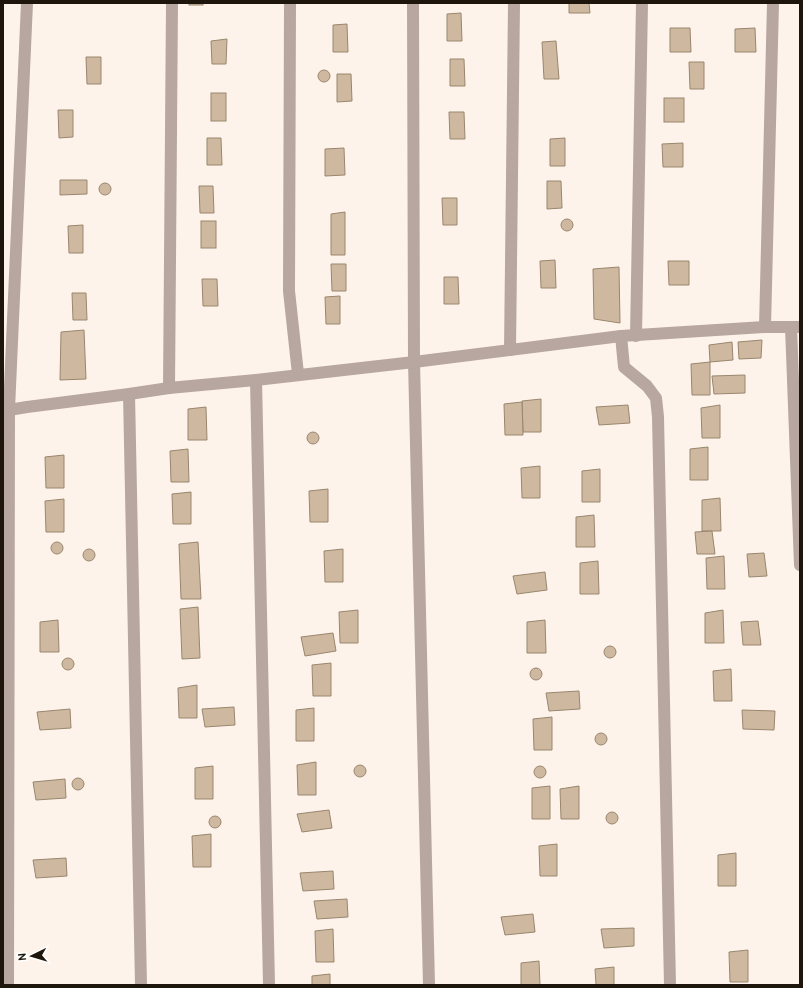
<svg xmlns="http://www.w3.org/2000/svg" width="803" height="988" font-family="Overpass,sans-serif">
<rect width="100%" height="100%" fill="#fef3ea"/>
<g fill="#ceb9a0" stroke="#99866e">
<rect x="189" y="3" width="14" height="2"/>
<polygon points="569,3 589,3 590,13 569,13"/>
<polygon points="461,13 462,41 447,41 447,14"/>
<polygon points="347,24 348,52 333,52 333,25"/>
<polygon points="670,28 690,28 691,52 670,52"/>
<polygon points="755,28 756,52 735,52 735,29"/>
<polygon points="227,39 226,64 212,64 211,41"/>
<polygon points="556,41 559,79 544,79 542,42"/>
<polygon points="86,57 101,57 101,84 87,84"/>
<polygon points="450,59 464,59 465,86 450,86"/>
<polygon points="689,62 704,62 704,89 690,89"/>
<circle cx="324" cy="76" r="6"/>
<polygon points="337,74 351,74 352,101 337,102"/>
<rect x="211" y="93" width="15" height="28"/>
<rect x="664" y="98" width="20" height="24"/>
<polygon points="58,110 73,110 73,137 59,138"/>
<polygon points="449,112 464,112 465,139 450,139"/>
<polygon points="207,138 221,138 222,165 207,165"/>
<polygon points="565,138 565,166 550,166 550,139"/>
<polygon points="683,143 683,167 663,167 662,144"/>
<polygon points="344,148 345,175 325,176 325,149"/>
<polygon points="60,180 87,180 87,194 60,195"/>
<polygon points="547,181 561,181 562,208 547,209"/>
<circle cx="105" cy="189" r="6"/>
<polygon points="199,186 213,186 214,213 200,213"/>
<polygon points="442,198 457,198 457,225 443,225"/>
<polygon points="345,212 345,255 331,255 331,214"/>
<circle cx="567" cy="225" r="6"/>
<rect x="201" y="221" width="15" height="27"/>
<polygon points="83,225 83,253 69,253 68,226"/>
<polygon points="555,260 556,288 541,288 540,261"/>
<polygon points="668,261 689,261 689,285 669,285"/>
<polygon points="331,264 346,264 346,291 332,291"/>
<polygon points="619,267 620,323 594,319 593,269"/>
<polygon points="444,277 458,277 459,304 444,304"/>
<polygon points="202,279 217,279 218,306 203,306"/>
<polygon points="72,293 86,293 87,320 73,320"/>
<polygon points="340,296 340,324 326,324 325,297"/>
<polygon points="84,330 86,379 60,380 61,332"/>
<polygon points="762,340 761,358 739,359 738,342"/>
<polygon points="732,342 733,360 710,362 709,345"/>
<polygon points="710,362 710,395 692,395 691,364"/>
<polygon points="745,375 745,393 714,394 712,376"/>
<polygon points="541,399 541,432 523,432 522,401"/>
<polygon points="522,402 523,435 505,435 504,404"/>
<polygon points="628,405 630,423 599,425 596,407"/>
<polygon points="720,405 720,438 702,438 701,408"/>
<polygon points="206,407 207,440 188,440 188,409"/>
<circle cx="313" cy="438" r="6"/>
<polygon points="708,447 708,480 690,480 690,449"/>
<polygon points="188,449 189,482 171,482 170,451"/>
<polygon points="64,455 64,488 46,488 45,457"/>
<polygon points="540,466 540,498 522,498 521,468"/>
<polygon points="600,469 600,502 582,502 582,471"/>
<polygon points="328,489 328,522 310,522 309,491"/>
<polygon points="191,492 191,524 173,524 172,494"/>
<polygon points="720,498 721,531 702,531 702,500"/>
<polygon points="64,499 64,532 46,532 45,501"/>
<polygon points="594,515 595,547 576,547 576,517"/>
<polygon points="712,531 715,554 697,554 695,532"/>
<polygon points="198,542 201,599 181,599 179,544"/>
<circle cx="57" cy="548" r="6"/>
<polygon points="343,549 343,582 325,582 324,551"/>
<circle cx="89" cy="555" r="6"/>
<polygon points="764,553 767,576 749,577 747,554"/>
<polygon points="724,556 725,589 707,589 706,558"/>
<polygon points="598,561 599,594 580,594 580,563"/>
<polygon points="545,572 547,590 517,594 513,576"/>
<polygon points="198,607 200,658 182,659 180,609"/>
<polygon points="358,610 358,643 340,643 339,612"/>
<polygon points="723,610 724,643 705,643 705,613"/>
<polygon points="58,620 59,652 40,652 40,622"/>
<polygon points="545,620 546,653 527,653 527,622"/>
<polygon points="758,621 761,645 743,645 741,622"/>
<polygon points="333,633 336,651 305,656 301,637"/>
<circle cx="610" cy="652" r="6"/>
<circle cx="68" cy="664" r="6"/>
<polygon points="331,663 331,696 313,696 312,665"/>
<circle cx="536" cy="674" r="6"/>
<polygon points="731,669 732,701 714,701 713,671"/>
<polygon points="197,685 197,718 179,718 178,688"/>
<polygon points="579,691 580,709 549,711 546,693"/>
<polygon points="234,707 235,725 205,727 202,709"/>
<polygon points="314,708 314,741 296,741 296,710"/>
<polygon points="70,709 71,728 40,730 37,712"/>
<polygon points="742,710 775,711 774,730 743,729"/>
<polygon points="552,717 552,750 534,750 533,719"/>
<circle cx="601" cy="739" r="6"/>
<polygon points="316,762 316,795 298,795 297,765"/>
<circle cx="360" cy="771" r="6"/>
<circle cx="540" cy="772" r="6"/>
<polygon points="213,766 213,799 195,799 195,768"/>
<circle cx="78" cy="784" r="6"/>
<polygon points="65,779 66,798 36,800 33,782"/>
<polygon points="550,786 550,819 532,819 532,788"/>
<polygon points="579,786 579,819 561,819 560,789"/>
<polygon points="329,810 332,828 302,832 297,814"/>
<circle cx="612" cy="818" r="6"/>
<circle cx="215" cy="822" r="6"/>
<polygon points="211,834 211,867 193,867 192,836"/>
<polygon points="557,844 557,876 540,876 539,846"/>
<polygon points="736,853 736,886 718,886 718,855"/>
<polygon points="66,858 67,876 36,878 33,860"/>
<polygon points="333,871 334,889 303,891 300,873"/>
<polygon points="347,899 348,917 317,919 314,901"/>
<polygon points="533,914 535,932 505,935 501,917"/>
<polygon points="634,928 634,946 604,948 601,929"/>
<polygon points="333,929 334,962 316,962 315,931"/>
<polygon points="748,950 748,982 730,982 729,952"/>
<polygon points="539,961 540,985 521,985 521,963"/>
<polygon points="614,967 614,985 596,985 595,969"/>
<polygon points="330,974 330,985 312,985 312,976"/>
</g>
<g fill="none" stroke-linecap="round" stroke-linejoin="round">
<g stroke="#b7a7a0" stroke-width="12">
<polyline points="290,3 289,291 298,374"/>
<polyline points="413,3 414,362 429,985"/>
<polyline points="765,327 773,3"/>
<polyline points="791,327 800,565"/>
<polyline points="621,336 624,367 647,386 656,398 658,417 670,985"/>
<polyline points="636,336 642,3"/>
<polyline points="510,350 514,3"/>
<polyline points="256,380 269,985"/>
<polyline points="169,388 172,3"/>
<polyline points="129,394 141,985"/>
<polyline points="4,415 9,410 27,407 129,394 169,388 256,380 414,362 621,336 765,327 800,327"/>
<polyline points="8,985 9,410 27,3"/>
</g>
</g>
<rect width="803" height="988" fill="none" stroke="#1e150d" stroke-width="8"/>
<g transform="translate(32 956) rotate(265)" stroke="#ffffff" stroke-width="3" paint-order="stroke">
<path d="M0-3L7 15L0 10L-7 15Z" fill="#1e150d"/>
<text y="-6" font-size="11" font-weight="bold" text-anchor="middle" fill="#1e150d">N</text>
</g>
</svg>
